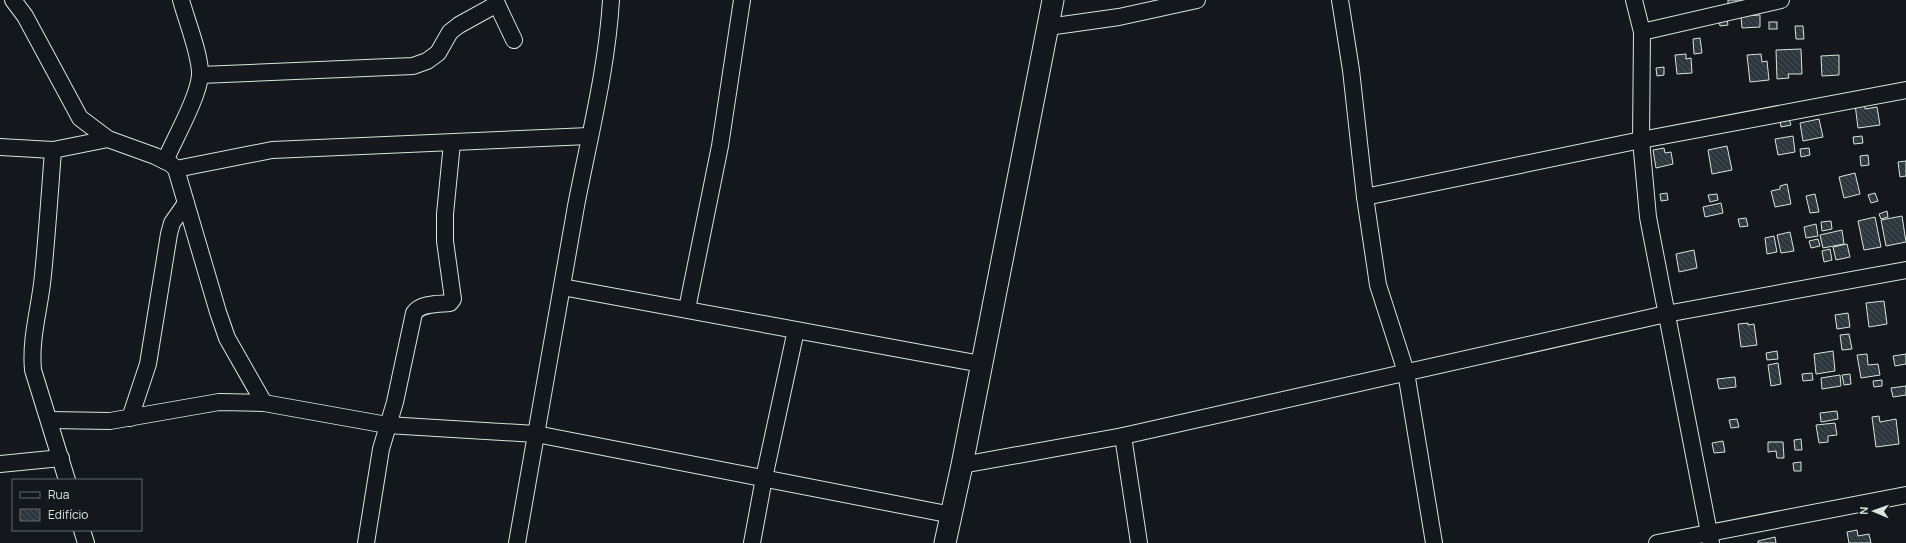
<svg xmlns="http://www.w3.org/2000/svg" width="1906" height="543" font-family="Manrope,sans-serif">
<defs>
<pattern id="building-back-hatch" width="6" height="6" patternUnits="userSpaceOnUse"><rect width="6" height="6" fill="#2c363c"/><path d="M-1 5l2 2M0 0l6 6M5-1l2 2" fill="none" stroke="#4a5358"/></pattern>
</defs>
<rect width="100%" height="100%" fill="#14181c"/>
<g fill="url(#building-back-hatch)" stroke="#d8e6dc">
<polygon points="1728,0 1754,0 1728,4"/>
<polygon points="1760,15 1760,27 1742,28 1741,16"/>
<polygon points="1727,18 1728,25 1720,26 1719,19"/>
<rect x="1769" y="22" width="8" height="7"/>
<polygon points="1795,26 1803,26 1804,39 1796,39"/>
<polygon points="1700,38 1702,53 1694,54 1693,39"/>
<polygon points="1801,49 1802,74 1788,74 1789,78 1777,79 1776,50"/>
<polygon points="1686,54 1686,59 1691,58 1692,73 1677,74 1675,55"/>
<polygon points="1761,54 1762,62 1767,61 1769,80 1750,82 1747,55"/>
<polygon points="1839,55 1839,75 1822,76 1821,56"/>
<polygon points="1664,67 1664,75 1657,76 1656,68"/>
<polygon points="1865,103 1865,109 1877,107 1880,125 1858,128 1855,104"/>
<polygon points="1789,119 1791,125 1781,127 1780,120"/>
<polygon points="1819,119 1823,137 1803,141 1800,123"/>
<polygon points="1793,136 1795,152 1778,155 1775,139"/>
<polygon points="1862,136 1863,143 1854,144 1853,137"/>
<polygon points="1727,146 1732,170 1712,174 1708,150"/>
<polygon points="1664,148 1665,153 1671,152 1673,164 1656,168 1653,150"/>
<polygon points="1809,148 1810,155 1801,157 1800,149"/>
<polygon points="1868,155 1869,165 1861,166 1860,156"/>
<polygon points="1906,161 1906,176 1900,177 1898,162"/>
<polygon points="1855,173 1860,194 1844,198 1839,177"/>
<polygon points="1787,184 1791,204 1775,207 1771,191 1780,189 1780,186"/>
<polygon points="1667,193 1668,200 1661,201 1660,194"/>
<polygon points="1875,193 1878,201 1871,203 1868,195"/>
<polygon points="1717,194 1718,200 1710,202 1708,195"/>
<polygon points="1815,194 1819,212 1810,213 1806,196"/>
<polygon points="1721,203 1723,213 1705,217 1703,207"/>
<polygon points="1887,211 1888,217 1881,219 1879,214"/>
<polygon points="1902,216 1906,242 1886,246 1881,220"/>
<polygon points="1875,217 1881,247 1864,250 1858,221"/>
<polygon points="1746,218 1748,226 1740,227 1738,219"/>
<polygon points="1831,221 1832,229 1822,231 1821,222"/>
<polygon points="1816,224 1818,236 1806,238 1804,227"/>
<polygon points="1842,230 1844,244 1823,248 1820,235"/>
<polygon points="1790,232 1794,251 1781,253 1777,235"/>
<polygon points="1774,236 1777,252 1767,254 1765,238"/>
<polygon points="1818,239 1820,246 1811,248 1809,241"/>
<polygon points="1847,244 1850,257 1836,260 1833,247"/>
<polygon points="1830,249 1832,260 1824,262 1822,251"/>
<polygon points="1694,250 1697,268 1679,272 1676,254"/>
<polygon points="1884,301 1887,324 1869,327 1866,303"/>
<polygon points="1848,313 1850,327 1837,329 1835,315"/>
<polygon points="1748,323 1748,325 1754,324 1757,345 1741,347 1738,324"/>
<polygon points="1849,334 1852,349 1842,350 1840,335"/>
<polygon points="1777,351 1778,359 1767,360 1766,353"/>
<polygon points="1833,351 1835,371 1816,374 1814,354"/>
<polygon points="1867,354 1868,365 1878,364 1880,375 1861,378 1857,355"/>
<polygon points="1906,354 1906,364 1895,366 1893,356"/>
<polygon points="1778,363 1781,384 1771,386 1768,365"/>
<polygon points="1812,373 1813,380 1803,381 1802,374"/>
<polygon points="1850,374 1851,384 1844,385 1842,375"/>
<polygon points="1840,375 1841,386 1822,389 1821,378"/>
<polygon points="1735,377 1736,387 1719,389 1717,379"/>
<polygon points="1882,380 1882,386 1874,387 1873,381"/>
<polygon points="1906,386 1906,395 1893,397 1891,388"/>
<polygon points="1837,411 1838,419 1821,422 1820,413"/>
<polygon points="1879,416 1880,422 1896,419 1899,444 1876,447 1872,417"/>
<polygon points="1737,419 1739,427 1731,428 1729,420"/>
<polygon points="1835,423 1837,435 1828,436 1828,442 1819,443 1816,425"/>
<polygon points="1801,439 1802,450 1795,450 1794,440"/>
<polygon points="1723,441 1725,452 1714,453 1712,443"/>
<polygon points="1768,442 1783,442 1784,458 1777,458 1776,451 1768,452"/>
<polygon points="1801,462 1801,471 1794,471 1793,463"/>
<polygon points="1857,530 1858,536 1869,534 1871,543 1849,543 1847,532"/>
<polygon points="1775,537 1776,543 1758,543 1758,541"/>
</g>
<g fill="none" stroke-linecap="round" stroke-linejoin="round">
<defs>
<g id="minor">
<polyline points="13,0 25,16 80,118 108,139 155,156 171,164 176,169 218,312 227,338 264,403"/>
<polyline points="495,0 514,40"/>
<polyline points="1340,0 1351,70 1365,197 1378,285 1406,372 1434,543"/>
<polyline points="1634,0 1642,32 1641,140 1648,217 1711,543"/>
<polyline points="1048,27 1119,17 1197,0"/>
<polyline points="1642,32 1781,0"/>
<polyline points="200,75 413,66 427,61 438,53 450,32 459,25 497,4"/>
<polyline points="0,147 53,150 108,139"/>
<path d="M53,150C50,192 47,234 43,275C40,308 30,337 33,370L67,480"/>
<path d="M165,161C174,140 199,96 200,75C201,56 186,19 181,0"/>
<polyline points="176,169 272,150 589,136"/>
<polyline points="1365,197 1641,140 1906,90"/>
<polyline points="562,287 981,364"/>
<polyline points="687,309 720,146 742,0"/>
<polyline points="130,418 148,364 169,234 172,223 186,203"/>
<polyline points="50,420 110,421 219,402 264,403 387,425 536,434 952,515"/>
<polyline points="1123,436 1139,543"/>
<polyline points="0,464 61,458"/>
<polyline points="962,465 1123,436 1666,314 1906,270"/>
<polyline points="82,530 86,543"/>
<path d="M366,543L381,449L395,402L414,313C421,303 438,304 450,303L453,299L445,241V214L452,143"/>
<path d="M517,543C537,431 556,318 576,206C589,138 607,69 611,0"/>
<polyline points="752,543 764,478 796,330"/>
<polyline points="1657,543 1906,495"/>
</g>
<polyline id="major" points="945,543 962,465 1053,0"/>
</defs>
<use href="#minor" stroke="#d8e6dc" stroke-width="18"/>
<use href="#major" stroke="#d8e6dc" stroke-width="23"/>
<use href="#minor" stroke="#14181c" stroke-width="16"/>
<use href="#major" stroke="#14181c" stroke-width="21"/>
</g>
<rect x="12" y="479" width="130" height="52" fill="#14181c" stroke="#626a69"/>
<rect x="20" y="492" width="20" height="6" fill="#14181c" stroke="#626a69"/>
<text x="48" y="499" font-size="12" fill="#d8e6dc">Rua</text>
<rect x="20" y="509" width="20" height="12" fill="url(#building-back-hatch)" stroke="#626a69"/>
<text x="48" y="519" font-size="12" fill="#d8e6dc">Edifício</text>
<g transform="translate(1874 511) rotate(272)" stroke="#14181c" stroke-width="3" paint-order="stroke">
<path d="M0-3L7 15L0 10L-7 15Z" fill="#d8e6dc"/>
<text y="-6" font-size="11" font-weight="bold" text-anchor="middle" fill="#d8e6dc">N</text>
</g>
</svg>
